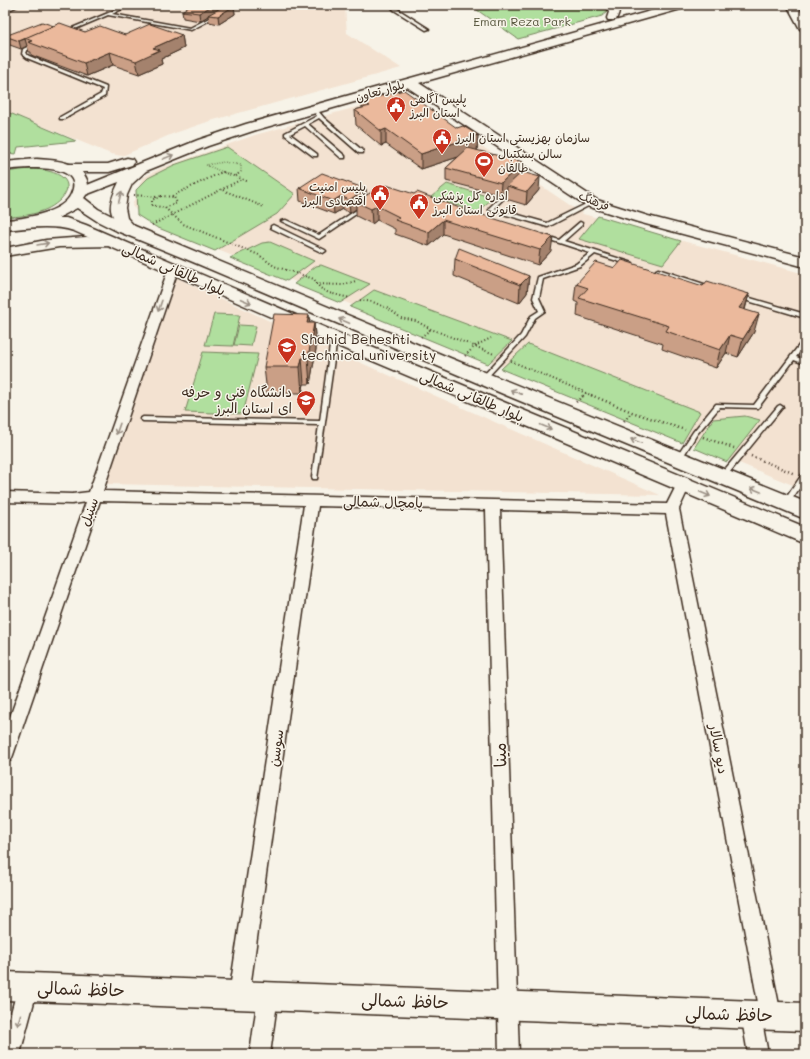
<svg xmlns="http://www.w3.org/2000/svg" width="810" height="1059" font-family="Mali,'Playpen Sans Arabic',sans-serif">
<rect width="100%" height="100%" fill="#f7f3e8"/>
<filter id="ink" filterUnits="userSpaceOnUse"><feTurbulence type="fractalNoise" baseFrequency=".025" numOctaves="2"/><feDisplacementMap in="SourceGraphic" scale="8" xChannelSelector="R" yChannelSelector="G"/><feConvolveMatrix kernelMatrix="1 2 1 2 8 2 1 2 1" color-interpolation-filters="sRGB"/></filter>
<g filter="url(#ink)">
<g fill="#f3e2d1">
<polygon points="5,5 345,7 347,33 401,68 210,121 172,134 122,156 111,154 5,111"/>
<polygon points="404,94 583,214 805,274 805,490 147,221 132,206 142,178 161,168 255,135"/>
<polygon points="177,278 332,350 660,495 104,484"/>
</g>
<g fill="#b0df9e" stroke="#76845e">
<polygon points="470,5 602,5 605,7 607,12 602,16 518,39"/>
<polygon points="5,111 76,141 18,147 16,154 5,153"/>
<polygon points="227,147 295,194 277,214 215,251 156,227 137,215 136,190 148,178 174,165"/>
<path d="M29,169C39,169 48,170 57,174C78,184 62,202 47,209C34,215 19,217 5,217V172Z"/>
<polygon points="447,184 493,198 477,212 431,197"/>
<polygon points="598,216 681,241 663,264 579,239"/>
<polygon points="270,242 314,261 287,281 230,258 262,243"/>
<polygon points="321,265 370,284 340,303 294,284 316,266"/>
<polygon points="374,290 512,341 488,364 350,307"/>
<polygon points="214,314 240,315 233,346 205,345"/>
<polygon points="239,325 256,326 251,346 234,345"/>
<polygon points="528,344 700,412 682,443 501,369"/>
<polygon points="203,352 258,354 243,414 185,412"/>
<polygon points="745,416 760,420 727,462 694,448 713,419"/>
</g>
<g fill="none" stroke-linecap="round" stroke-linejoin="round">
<defs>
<g id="lane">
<polygon points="15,5 20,5 5,12 5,10"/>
<polygon points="115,5 119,5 122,9 112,14 190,28 215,15 218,16 191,30 108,15 68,32 65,31 118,9"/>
<polygon points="390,5 394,5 396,8 429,29 426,30 394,10"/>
<polygon points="34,44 37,45 26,51 25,53 29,56 106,87 105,96 64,119 60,119 60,117 101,94 103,89 27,58 22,54 23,49"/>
<polygon points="315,112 319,112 324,118 363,151 363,153 359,153 319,118 308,124 345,156 345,158 341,158 305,126 290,134 317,154 317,156 313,156 285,135 285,133 317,116 315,113"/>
<polygon points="510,188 514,189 494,208 547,223 590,202 594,203 548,227 489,210 489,208"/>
<polygon points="361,207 365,208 319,239 281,221 286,220 319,235"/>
<polygon points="580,222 582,223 582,225 564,241 633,263 630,265 595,254 580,266 543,279 539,298 545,311 535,318 525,337 485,380 481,380 480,379 481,378 521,335 531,316 539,311 533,298 538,277 576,264 590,253 541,237 544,235 559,240"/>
<polygon points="273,225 325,250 326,251 323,253 321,252 271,228 271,226"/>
<polygon points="658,269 713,287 714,288 713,289 709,289 656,272 656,270"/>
<polygon points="740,295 805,314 805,318 738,298 737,297"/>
<polygon points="334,336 337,338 317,479 313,479 312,477 319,425 143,421 140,419 143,417 320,421 331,338"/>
<polygon points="805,339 805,345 796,357 805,360 805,364 794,360 758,408 720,407 697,434 681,460 677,460 676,458 693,432 716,404 754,405 803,340"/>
<polygon points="780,405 783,407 782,408 725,478 721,478 720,476 721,474 778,406"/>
<polygon points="803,473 805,473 805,480 788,505 784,505 783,503 784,501"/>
</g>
<g id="street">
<polygon points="173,267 178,270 103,491 667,504 678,482 688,482 690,485 679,509 781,1015 778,1022 771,1025 764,1022 761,1016 768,1054 748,1054 741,1014 744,1007 751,1004 758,1007 760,1013 666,514 500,510 519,1054 499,1054 486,510 318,506 249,995 246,1002 239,1005 232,1002 229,995 304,505 100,501 13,755 11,760 5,762 5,731 86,502 72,504 5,502 5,492 72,494 89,492 168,270"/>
<polygon points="28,977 35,980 38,987 20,1054 5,1054 5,1035 18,987 21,980"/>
<polygon points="268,986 275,989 278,996 270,1054 250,1054 258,996 261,989"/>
</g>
<g id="secondary">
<polygon points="604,5 614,5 619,12 616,20 608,20 607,18 609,12"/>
<path d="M672,5H689L688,7L419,83L597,200L648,216L805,257V267L638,222L587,206L407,87L256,130L208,146L146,171L132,184L127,195L125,208L127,218L139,231L137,234H127C107,214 107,207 119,182L80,197L75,196L73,193L75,190L198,140L246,124Z"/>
<polygon points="787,5 797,5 805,19 805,32 800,29"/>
<polygon points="127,158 132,159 134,162 132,165 109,172 65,172 60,171 58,168 60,165 65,164 108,164"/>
<polygon points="86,237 119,239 121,242 119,245 114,246 59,247 5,256 5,248 46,240"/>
<polygon points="5,972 805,1003 805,1031 5,1000"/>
</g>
<path id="primary" d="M36,159C53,160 80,161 87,180C89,187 88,193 84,198L98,209L118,219L450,358L805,502V519L508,396L193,262L117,231L97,221L77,208L58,218H66L86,225L340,334L805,527V544L328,342L74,231C53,224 27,228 5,230V220C23,219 63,213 71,194C87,161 20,168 5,170V162Z"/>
</defs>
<use href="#lane" stroke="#3b2a1e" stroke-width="3"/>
<use href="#street" stroke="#3b2a1e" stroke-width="3"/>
<use href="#secondary" stroke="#3b2a1e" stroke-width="3"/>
<use href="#primary" stroke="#3b2a1e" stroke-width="3"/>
<g stroke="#3b2a1e" stroke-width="1.5" stroke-dasharray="0.5 2" stroke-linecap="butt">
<polyline points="220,173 223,171"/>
<polyline points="225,173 206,165 224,162 241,165 241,173"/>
</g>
<g stroke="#3b2a1e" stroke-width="2" stroke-dasharray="1 2.5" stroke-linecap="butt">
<polyline points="223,172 249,182"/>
<polyline points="235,176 241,172"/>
<polyline points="223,190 264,207"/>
<polyline points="134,195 157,197"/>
<polygon points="161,196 174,197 177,203 165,208 152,205 152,200"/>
<polyline points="172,196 222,172"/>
<polyline points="165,208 183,224 259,255 274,266 314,279 320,288 329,293 350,298"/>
<polyline points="152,225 242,179"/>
<polyline points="316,284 342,285 356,281"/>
<polyline points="360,300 373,302 389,309 401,318 416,321 431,329 494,354"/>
<polyline points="421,337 431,329"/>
<polyline points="465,356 475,346 491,338"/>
<polyline points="511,361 593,396"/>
<polyline points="583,396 586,393"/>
</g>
<g stroke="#3b2a1e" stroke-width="2.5" stroke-dasharray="1 3" stroke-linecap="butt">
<polyline points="591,395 632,412 685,430"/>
<polyline points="576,402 584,395"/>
<polyline points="624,421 632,412"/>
<polyline points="703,437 734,448"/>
<polyline points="751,456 795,474"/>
</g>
<use href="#lane" fill="#f7f3e8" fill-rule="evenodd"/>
<use href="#street" fill="#f7f3e8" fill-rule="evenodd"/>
<use href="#secondary" fill="#f7f3e8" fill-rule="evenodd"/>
<use href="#primary" fill="#f7f3e8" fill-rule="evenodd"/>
</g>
<g fill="#ca9f86" stroke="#3b2a1e">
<polygon points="234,6 235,14 219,24 209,22 208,16 200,21 183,18 182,11 217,10"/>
<polygon points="54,26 85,32 125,35 182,35 184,48 161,59 162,64 139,74 113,65 87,76 31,55 31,52 29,52 27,46 21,49 7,44 5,36"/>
<polygon points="362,101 457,128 478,135 477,151 523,162 522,172 539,190 526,205 506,199 507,189 500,195 446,181 446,168 458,157 421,169 386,144 381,146 356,125 355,110 362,108"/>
<polygon points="299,188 366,189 366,195 551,251 538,265 443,234 429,246 395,234 395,229 377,220 372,224 356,216 356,209 350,213 342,209 334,214 300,201"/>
<polygon points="455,259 529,276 527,293 519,303 454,276"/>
<polygon points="615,268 703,286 749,294 745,310 754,332 738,357 726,353 716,368 662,349 663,344 577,316 578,303 574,301 576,284"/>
<polygon points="310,323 314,323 316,349 310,384 304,384 302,393 267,393 264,367"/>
</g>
<g fill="#a4826d" stroke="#3b2a1e">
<polygon points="214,5 217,5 218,11 208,15 208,16 200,21 199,13"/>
<polygon points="234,6 235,14 219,24 218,16"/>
<polygon points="182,35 184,48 161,59 162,64 139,74 136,61 153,48"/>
<polygon points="25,39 27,46 21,49 19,41"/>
<polygon points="110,52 113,65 87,76 84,63"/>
<polygon points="386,129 386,144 381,146 381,131"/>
<polygon points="478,135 477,151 421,169 421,154"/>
<polygon points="523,162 522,175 507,186 507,189 500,195 501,183"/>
<polygon points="540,177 539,190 526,205 527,192"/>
<polygon points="366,189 366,202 356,202 356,209 350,213 349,200"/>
<polygon points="341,196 342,209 334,214 333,201"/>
<polygon points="377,206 377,220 372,224 371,209"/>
<polygon points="443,220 443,234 429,246 429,232"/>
<polygon points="553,237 551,251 538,265 540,250"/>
<polygon points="529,276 527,293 519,303 520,285"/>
<polygon points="749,294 744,312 739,308"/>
<polygon points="759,314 754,332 738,357 743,339"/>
<polygon points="309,315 311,340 314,323 316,349 310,384 308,358 307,323"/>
<polygon points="730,335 726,353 716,368 720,350"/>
<polygon points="302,358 304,384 302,393 300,367"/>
</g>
<g fill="#ebb99c" stroke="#3b2a1e">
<polygon points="190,5 214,5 199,13 182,11"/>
<polygon points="226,5 234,6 218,16 208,15"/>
<polygon points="42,22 54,26 19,41 5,36"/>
<polygon points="60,23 85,32 100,26 125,35 150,24 182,35 153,48 160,50 136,61 110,52 84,63 28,42 32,41 25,38"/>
<polygon points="404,90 457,128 463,126 478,135 421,154 386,129 381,131 355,110 370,106 362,101"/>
<polygon points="468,148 523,162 501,183 446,168"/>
<polygon points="522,172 540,177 527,192 507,186"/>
<polygon points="322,173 366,189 349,200 341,196 333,201 299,188"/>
<polygon points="386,185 414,194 417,192 457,207 553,237 540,250 443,220 429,232 395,220 399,217 377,206 371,209 356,202 373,191 376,192"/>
<polygon points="459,248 529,276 520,285 455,259"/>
<polygon points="622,260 703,286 707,281 749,294 739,308 759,314 743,339 730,335 720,350 666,331 669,326 579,298 588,288 576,284 596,262 615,268"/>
<polygon points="274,314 309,315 307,323 314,323 308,358 302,358 300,367 264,367"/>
</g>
<defs><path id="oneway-shaft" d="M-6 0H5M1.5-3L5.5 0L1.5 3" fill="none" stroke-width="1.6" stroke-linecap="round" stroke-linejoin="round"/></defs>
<g stroke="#998e83">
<use href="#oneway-shaft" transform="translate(168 157) rotate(-22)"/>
<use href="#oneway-shaft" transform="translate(120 197) rotate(-76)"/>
<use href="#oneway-shaft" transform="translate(43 244) rotate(-10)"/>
<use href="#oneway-shaft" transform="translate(246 301) rotate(23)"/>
<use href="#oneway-shaft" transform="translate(160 306) rotate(109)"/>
<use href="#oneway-shaft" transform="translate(344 321) rotate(-157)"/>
<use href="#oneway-shaft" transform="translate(516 392) rotate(-159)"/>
<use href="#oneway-shaft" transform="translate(546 427) rotate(23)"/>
<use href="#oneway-shaft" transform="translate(118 429) rotate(109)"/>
<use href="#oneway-shaft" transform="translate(636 441) rotate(-158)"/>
<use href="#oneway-shaft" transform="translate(756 490) rotate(-157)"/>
<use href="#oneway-shaft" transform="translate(705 494) rotate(23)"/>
<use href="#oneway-shaft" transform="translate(19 1020) rotate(105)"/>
</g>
</g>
<defs>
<symbol id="civic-pin" viewBox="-11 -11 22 30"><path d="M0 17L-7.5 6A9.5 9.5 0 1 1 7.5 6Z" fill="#c8321e" stroke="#f7f3e8"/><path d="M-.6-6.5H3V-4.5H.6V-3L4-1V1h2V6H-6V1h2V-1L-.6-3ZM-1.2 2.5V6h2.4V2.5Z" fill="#fff"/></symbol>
<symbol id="stadium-pin" viewBox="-11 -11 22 30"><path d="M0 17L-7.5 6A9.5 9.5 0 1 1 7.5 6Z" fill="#c8321e" stroke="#f7f3e8"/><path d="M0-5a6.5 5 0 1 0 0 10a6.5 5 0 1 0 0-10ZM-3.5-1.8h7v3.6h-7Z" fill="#fff"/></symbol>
<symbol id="university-pin" viewBox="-11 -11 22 30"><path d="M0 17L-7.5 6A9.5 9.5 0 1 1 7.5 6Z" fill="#c8321e" stroke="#f7f3e8"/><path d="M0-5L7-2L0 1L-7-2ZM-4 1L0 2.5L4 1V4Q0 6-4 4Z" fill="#fff"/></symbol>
<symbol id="school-pin" viewBox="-11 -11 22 30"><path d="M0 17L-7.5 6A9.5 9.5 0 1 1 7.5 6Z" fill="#c8321e" stroke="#f7f3e8"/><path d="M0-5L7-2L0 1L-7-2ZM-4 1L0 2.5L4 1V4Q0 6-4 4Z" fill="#fff"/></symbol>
</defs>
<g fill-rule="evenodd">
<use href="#civic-pin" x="385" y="95" width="22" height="30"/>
<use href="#civic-pin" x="431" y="127" width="22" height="30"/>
<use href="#stadium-pin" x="473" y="150" width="22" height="30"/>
<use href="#civic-pin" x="369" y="183" width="22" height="30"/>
<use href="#civic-pin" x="408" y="192" width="22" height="30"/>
<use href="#university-pin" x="276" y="336" width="22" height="30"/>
<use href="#school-pin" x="295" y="389" width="22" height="30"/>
</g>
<g text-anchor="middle" stroke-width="3" stroke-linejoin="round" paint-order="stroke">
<g font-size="12" fill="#58573e" stroke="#f7f3e8">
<text x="522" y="26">Emam Reza Park</text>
</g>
<g font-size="12" fill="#3b2a1e" stroke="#f7f3e8">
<text transform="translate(380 91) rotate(-16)" y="4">بلوار تعاون</text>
<text transform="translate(594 201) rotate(23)" y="4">فرهنگ</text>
</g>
<g font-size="12" fill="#3b2a1e" stroke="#f7f3e8" text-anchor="start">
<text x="410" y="103">پلیس آگاهی<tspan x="410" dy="14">استان البرز</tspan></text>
<text x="456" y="142">سازمان بهزیستی استان البرز</text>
<text x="498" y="158">سالن بسکتبال<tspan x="498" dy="14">طالقان</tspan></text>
<text x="366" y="191" text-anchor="end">پلیس امنیت<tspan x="366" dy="14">اقتصادی البرز</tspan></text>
<text x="433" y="200">اداره کل پزشکی<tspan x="433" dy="14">قانونی استان البرز</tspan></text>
</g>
<g font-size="14" fill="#3b2a1e" stroke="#f7f3e8">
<text transform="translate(174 269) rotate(24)" y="5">بلوار طالقانی شمالی</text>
<text transform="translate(472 396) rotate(23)" y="5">بلوار طالقانی شمالی</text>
<text transform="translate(383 502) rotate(1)" y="5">پامچال شمالی</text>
<text transform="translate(89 512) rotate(-71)" y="5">سنبل</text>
<text transform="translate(276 748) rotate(-82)" y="5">سوسن</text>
<text transform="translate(719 749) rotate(79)" y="5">دیو سالار</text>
</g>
<g font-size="14" fill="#3b2a1e" stroke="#f7f3e8" text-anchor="start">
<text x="301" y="344">Shahid Beheshti<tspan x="301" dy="16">technical university</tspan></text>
<text x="292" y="397" text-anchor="end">دانشگاه فنی و حرفه<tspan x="292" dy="16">ای استان البرز</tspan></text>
</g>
<g font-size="17" fill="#3b2a1e" stroke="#f7f3e8">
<text transform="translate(500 755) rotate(-92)" y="6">مینا</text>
<text transform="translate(81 989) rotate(2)" y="6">حافظ شمالی</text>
<text transform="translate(405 1001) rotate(2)" y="6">حافظ شمالی</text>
<text transform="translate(729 1014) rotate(2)" y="6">حافظ شمالی</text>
</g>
</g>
<rect width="810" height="1059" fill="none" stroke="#f7f3e8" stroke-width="20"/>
<rect x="10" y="10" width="790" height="1039" fill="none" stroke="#3b2a1e" stroke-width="1.5" filter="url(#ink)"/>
</svg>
